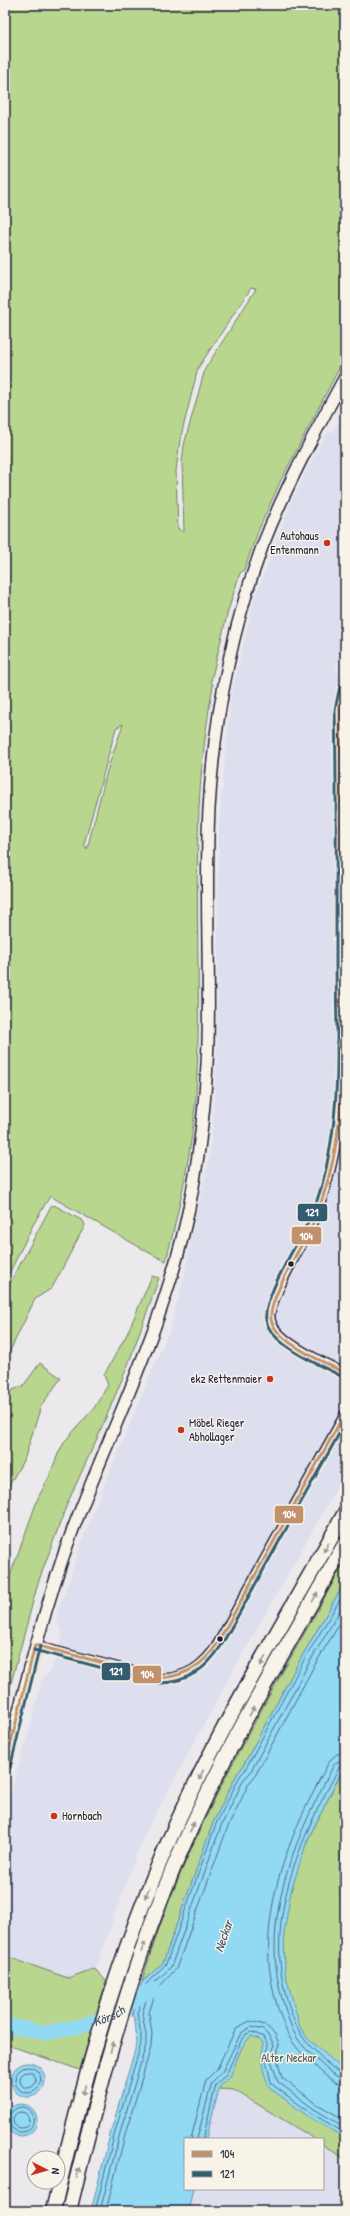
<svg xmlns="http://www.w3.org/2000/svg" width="350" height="2216" font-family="'Patrick Hand',sans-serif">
<rect width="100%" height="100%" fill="#ebe9eb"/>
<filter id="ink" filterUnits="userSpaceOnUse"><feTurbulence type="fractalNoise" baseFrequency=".025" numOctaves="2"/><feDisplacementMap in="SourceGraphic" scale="8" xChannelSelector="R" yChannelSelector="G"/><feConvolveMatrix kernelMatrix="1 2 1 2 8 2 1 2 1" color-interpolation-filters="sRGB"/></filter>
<g filter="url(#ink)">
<g fill="#dddeee">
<polygon points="345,412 345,634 335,670 345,677 345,1473 224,1687 143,1837 118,1904 96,1970 93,1969 69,1978 5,1956 5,1812 31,1725 42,1680 51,1670 63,1634 57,1622 58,1612 89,1522 169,1331 183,1283 196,1214 209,1162 212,1133 217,1058 219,824 231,695 254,601 289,507 315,454 328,432 332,433"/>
<polygon points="219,2089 234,2090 315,2139 206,2139"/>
<polygon points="323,2145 345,2159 345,2211 188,2211 193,2189 323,2189"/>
</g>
<g fill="#b9d68f" stroke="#6e7c65" fill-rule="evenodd">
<path d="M5,5H345V357L280,482L259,529L244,570L240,573L228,611L211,681L213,685C206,726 201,766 199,808C194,903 202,999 196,1095C192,1151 180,1206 166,1261L155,1256L50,1196L33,1225L5,1282ZM251,288L256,289L205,369L184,445L182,462L184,532L178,529L176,471L180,440L198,368ZM123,724L107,771L87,849L84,844L116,728Z"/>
<polygon points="54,1205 83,1221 85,1225 52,1288 35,1299 5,1361 5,1293 51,1206"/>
<polygon points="152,1276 159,1278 128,1365 99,1434 67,1504 38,1583 5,1705 5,1590 38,1498 49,1477 58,1454 65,1441 94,1408 108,1385 104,1375 127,1334"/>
<polygon points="40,1363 61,1378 41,1406 25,1457 5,1493 5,1393 23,1386"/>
<path d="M345,1561V1582L301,1658L242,1768L237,1774L213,1823L163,1963L142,1982C185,1831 270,1697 345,1561Z"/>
<polygon points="345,1765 345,2159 323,2145 323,2139 315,2139 234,2090 219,2089 307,1841"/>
<polygon points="5,1956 68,1978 93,1969 96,1970 106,1981 80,2070 5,2044"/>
</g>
<g fill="#92d9f4" stroke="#6590aa">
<path d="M345,1582V1765L307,1841L291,1891L284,1933L285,1973L300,2027L308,2039L345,2071V2138L309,2117L271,2089C265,2082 262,2067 262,2058C261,2046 270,2041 251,2036L242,2047L230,2077L220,2086L206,2139H185V2189H193L188,2211H91L111,2131L137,2043L135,2020L132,2015L142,1982L163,1963L213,1823L237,1774L242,1768L301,1658Z"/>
<path d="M345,1833V1925C338,1900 337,1858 345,1833Z"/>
<circle cx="28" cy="2080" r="17"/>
<circle cx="21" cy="2120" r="16"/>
</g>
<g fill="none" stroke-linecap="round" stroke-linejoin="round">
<g stroke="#4f6b85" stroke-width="1">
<path d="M345,1753L337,1754L330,1760C290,1833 251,1921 277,2005C285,2030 289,2042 308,2059C318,2068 331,2084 345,2085"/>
<path d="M345,1759L335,1763C296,1836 257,1922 284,2005C291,2027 294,2038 311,2054C320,2062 333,2078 345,2079"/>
<path d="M345,1764L340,1766C301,1837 262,1921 288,2003C294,2022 299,2036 314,2050C322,2057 334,2073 345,2074"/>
<circle cx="28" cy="2080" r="13"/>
<circle cx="28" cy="2080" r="8"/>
<circle cx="21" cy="2120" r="8"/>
<path d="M5,2116C11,2115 13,2108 21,2107C38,2106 37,2133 21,2132C13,2132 11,2124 5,2123"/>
<polyline points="191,2139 206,2080 217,2069 236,2028 250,2021 265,2025 275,2034 279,2044 277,2058 282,2078 317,2104 345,2120"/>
<polyline points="197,2139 212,2082 222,2072 241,2033 251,2027 263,2030 270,2037 274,2046 271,2060 278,2082 314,2109 345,2127"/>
<polyline points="203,2139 216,2084 226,2075 242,2039 246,2034 252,2032 264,2037 268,2045 266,2061 271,2082 274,2086 311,2113 345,2133"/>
<polyline points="95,2211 115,2132 141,2044 141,2034 137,2014 146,1984 166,1964 216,1824 240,1776 245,1770 304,1660 345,1591"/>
<polyline points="100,2211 120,2133 146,2045 146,2034 142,2014 150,1987 171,1967 221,1826 244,1779 250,1773 309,1663 345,1602"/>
<polyline points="106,2211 125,2135 151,2047 152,2034 149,2013 156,1990 176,1969 227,1829 249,1783 255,1776 314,1666 345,1615"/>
</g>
<path stroke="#92d9f4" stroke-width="15" id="s1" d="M5,2025L46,2033L85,2025L115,2014L144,1993L155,1990"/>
<defs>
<g id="street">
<path d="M345,687L340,710C342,794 341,878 341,962C342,1033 348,1108 329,1177C325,1192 320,1207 314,1221C305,1241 268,1302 271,1319C275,1341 326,1362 345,1373"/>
<path d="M35,1645L161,1678C186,1678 204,1665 217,1644L345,1413"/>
</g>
<path id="secondary" d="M5,1767C25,1686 44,1607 73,1529C114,1423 166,1321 189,1208C200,1153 206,1098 208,1042C210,965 205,887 209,809C214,720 231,631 262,547C285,488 315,432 345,377"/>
<g id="highway">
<path d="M53,2211C80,2093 112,1976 159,1864C209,1743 281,1628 345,1513"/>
<path d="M69,2211C97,2095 127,1979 173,1869C220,1756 285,1650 345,1544"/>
</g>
</defs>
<use href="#street" stroke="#22223b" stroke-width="10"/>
<use href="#secondary" stroke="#22223b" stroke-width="14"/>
<use href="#highway" stroke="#22223b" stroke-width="17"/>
<use href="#street" stroke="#f7f3e8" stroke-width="7"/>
<use href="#secondary" stroke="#f7f3e8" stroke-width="11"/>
<use href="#highway" stroke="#f7f3e8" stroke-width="14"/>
<defs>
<g id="bus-1">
<path d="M345,687L340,710C342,794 340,878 341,962C342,1035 348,1109 328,1180C324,1194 320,1208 314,1221C305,1241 268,1299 271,1319C275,1342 326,1363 345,1373"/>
<path d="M35,1645L161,1678C186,1676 203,1665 217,1644L345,1413"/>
<polyline points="5,1767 35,1645"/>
</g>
<g id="bus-2">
<path d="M340,686L335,710C337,793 336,877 336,960C336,1023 341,1086 330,1148C326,1172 320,1196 310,1218C300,1240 262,1298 266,1320C271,1346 322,1366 343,1377"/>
<path d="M34,1650L160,1683C188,1682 206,1669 221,1646L345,1423"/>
<polyline points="10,1768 40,1646"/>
</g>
</defs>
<use href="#bus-1" stroke="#f7f3e8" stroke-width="6"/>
<use href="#bus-2" stroke="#f7f3e8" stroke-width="6"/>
<use href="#bus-1" stroke="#c1916b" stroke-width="3"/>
<use href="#bus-2" stroke="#335c71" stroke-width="3"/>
</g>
<defs><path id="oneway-solid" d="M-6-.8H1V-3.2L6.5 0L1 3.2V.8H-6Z"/></defs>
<g fill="#97959a">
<use href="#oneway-solid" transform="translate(326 1547) rotate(119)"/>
<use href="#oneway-solid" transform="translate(315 1597) rotate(-61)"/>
<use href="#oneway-solid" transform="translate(263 1661) rotate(119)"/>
<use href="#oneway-solid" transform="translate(252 1711) rotate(-61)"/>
<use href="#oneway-solid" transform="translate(201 1775) rotate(116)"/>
<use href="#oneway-solid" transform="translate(192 1827) rotate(-66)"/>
<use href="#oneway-solid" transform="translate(147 1893) rotate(112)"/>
<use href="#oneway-solid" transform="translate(143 1947) rotate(-70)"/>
<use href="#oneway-solid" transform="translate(112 2047) rotate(-74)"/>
<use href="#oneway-solid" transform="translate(84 2090) rotate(105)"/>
<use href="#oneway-solid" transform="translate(78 2173) rotate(-76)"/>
</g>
</g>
<g fill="#c8321e" stroke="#f7f3e8" stroke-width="1.5">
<circle cx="327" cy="543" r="4"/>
<circle cx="270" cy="1379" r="4"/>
<circle cx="181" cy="1430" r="4"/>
<circle cx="54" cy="1816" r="4"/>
</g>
<g fill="#22223b" stroke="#f7f3e8" stroke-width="1.5">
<circle cx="291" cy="1264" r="3.5"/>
<circle cx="220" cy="1639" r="3.5"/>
</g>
<g text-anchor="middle" stroke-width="3" stroke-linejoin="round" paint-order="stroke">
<g font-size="12" fill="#22223b" stroke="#f7f3e8" text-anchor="end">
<text x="319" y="540">Autohaus<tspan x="319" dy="14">Entenmann</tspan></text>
<text x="262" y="1383">ekz Rettenmaier</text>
<text x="189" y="1427" text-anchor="start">Möbel Rieger<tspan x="189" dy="14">Abhollager</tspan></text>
<text x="62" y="1820" text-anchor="start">Hornbach</text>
</g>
<g font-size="12" fill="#4f5854" stroke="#f7f3e8">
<text x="289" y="2062">Alter Neckar</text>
</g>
<g font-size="13" font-style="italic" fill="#3e5069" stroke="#f7f3e8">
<text transform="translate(223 1936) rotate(-71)" y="5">Neckar</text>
<text dy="5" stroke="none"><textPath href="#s1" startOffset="107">Körsch</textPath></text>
</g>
</g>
<g stroke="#f7f3e8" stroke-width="1.5">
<rect x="297" y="1203" width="31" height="19" rx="4" fill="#335c71"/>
<rect x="291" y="1226" width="31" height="19" rx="4" fill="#c1916b"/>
<rect x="274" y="1505" width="30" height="19" rx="4" fill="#c1916b"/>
<rect x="101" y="1662" width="30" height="19" rx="4" fill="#335c71"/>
<rect x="132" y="1665" width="30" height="19" rx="4" fill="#c1916b"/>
</g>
<g font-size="11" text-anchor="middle" font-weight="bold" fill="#fff">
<text x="312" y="1216">121</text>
<text x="306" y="1240">104</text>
<text x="289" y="1518">104</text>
<text x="116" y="1675">121</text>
<text x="147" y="1678">104</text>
</g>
<rect width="350" height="2216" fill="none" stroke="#f7f3e8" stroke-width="20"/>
<rect x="10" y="10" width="330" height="2196" fill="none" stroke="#22223b" stroke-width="1.5" filter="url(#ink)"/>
<rect x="184" y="2138" width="140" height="52" fill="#f7f3e8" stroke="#a29fa3"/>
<rect x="192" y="2151" width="20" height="6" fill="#c1916b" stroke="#a29fa3"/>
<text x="220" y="2158" font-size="12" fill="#22223b">104</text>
<rect x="192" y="2171" width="20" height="6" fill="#335c71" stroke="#a29fa3"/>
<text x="220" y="2178" font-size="12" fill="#22223b">121</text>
<g transform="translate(46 2170) rotate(96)"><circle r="19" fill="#f7f3e8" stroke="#a29fa3"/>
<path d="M0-3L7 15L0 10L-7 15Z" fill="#c8321e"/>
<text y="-6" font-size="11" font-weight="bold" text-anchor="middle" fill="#22223b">N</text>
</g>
</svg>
